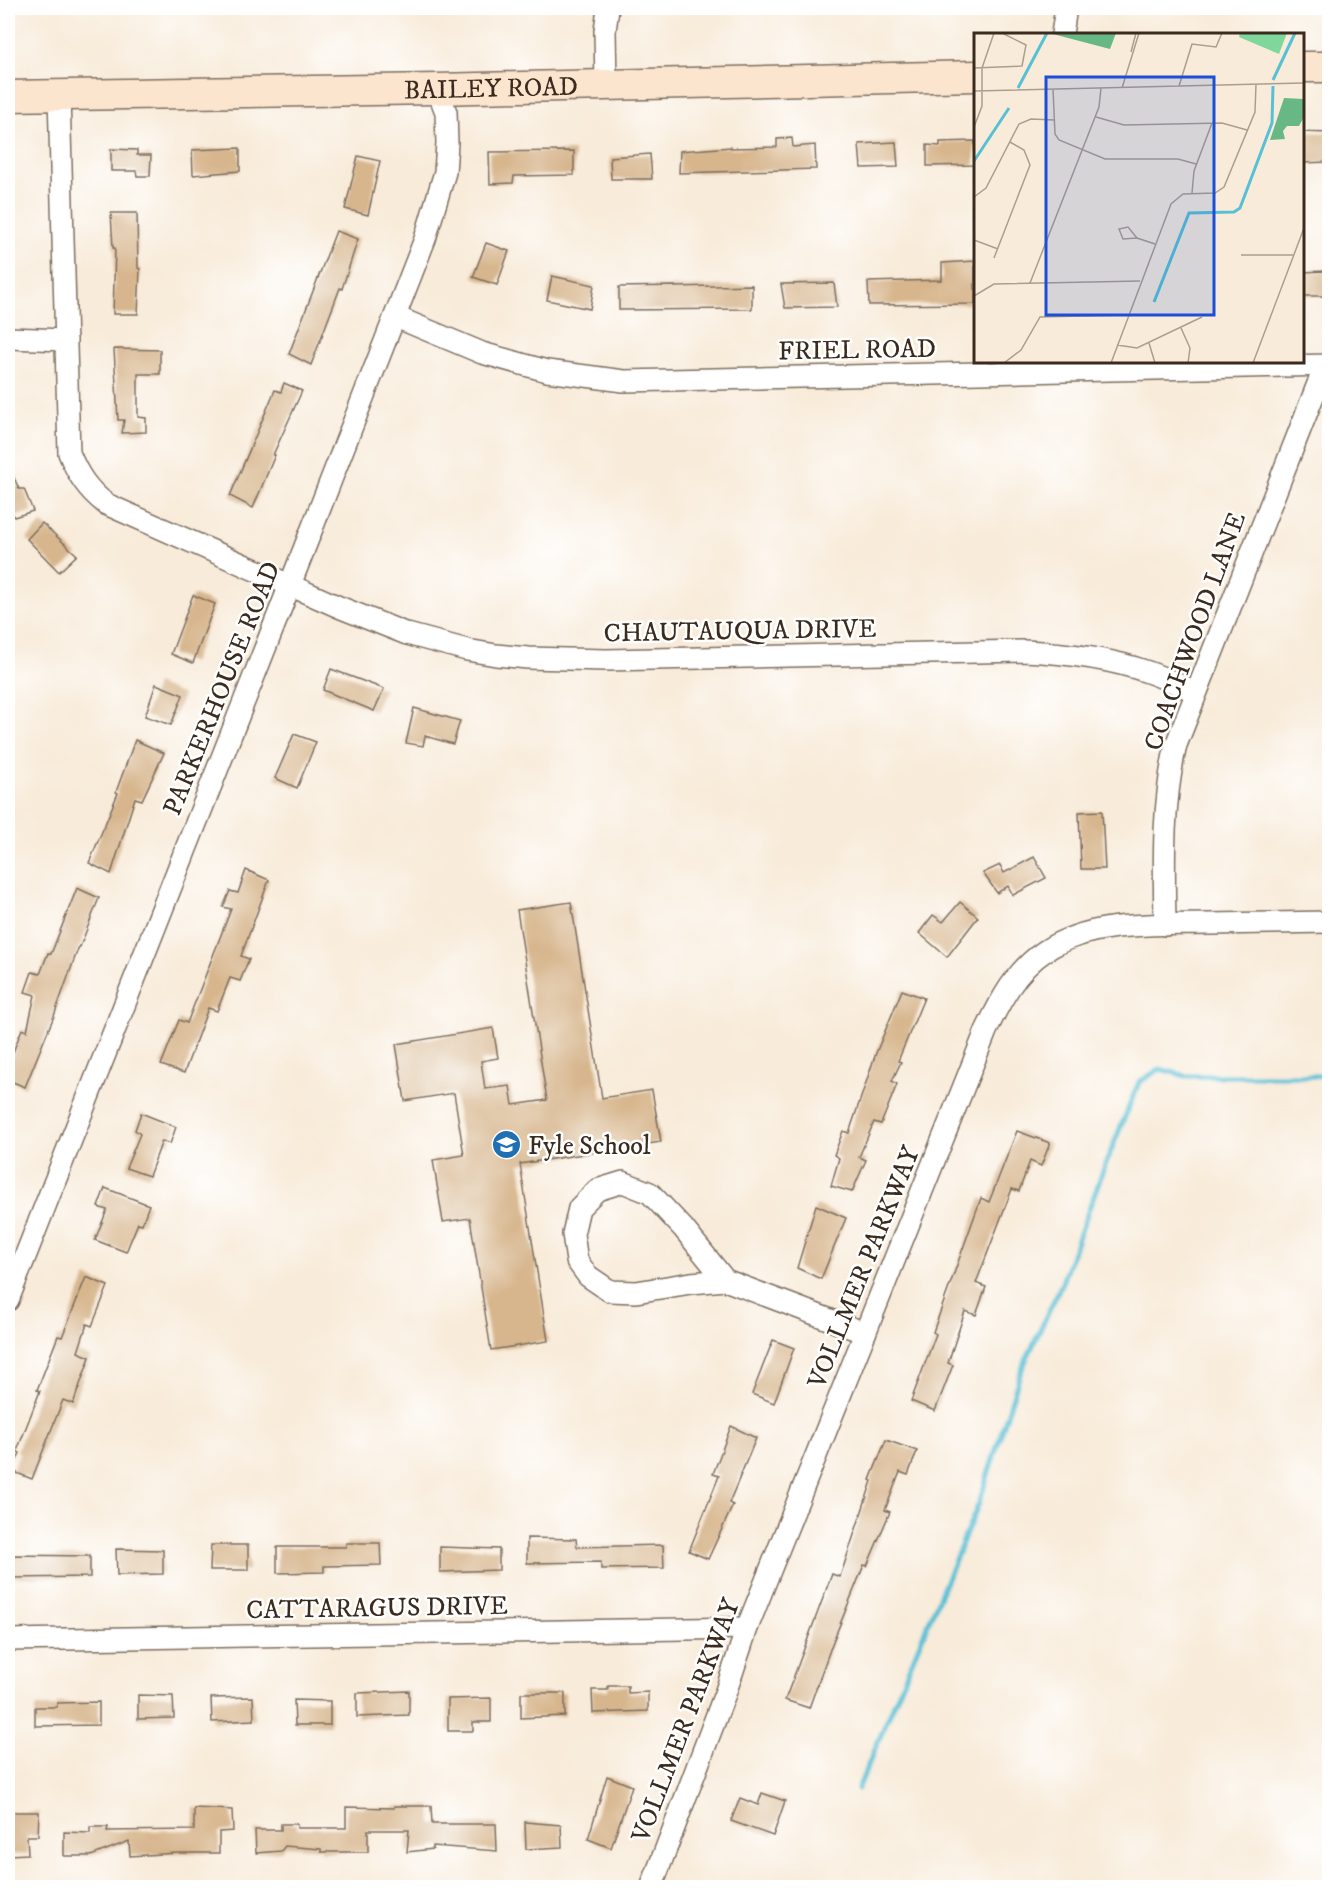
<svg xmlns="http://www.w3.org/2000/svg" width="1337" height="1895" font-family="'IM FELL DW Pica',serif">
<rect width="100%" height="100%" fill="#fff"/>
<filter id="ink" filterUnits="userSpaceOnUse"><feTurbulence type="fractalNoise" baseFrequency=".0167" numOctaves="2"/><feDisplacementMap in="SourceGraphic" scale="12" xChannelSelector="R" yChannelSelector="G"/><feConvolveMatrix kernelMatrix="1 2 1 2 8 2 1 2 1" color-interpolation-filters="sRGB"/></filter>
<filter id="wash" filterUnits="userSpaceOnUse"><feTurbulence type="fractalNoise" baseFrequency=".008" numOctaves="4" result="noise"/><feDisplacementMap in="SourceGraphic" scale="24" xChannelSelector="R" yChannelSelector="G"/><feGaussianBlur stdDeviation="1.35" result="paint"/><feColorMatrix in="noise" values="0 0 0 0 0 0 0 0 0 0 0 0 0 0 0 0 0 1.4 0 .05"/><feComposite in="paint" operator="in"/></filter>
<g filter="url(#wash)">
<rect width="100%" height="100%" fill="#f8ebd9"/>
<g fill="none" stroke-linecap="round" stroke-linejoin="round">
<polyline stroke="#58c0d5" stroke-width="5" points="858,1789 979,1503 1021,1371 1061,1285 1104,1168 1139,1082 1160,1069 1186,1076 1330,1076"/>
</g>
<g id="blocks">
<g fill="#d7b68d">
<polygon points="1302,132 1329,133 1329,162 1302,163"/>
<polygon points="792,138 793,147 815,145 816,169 679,173 680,151 731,147 731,148 777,147 777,139"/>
<polygon points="975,141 975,165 927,166 927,145 940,146 940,142"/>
<polygon points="896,142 898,167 861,168 859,144"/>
<polygon points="240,148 240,171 193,175 192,150"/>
<polygon points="111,149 137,150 137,155 151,155 150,176 137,176 136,171 111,171"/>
<polygon points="574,151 574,175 514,176 513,183 490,184 489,152"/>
<polygon points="650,154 652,179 611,179 610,157"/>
<polygon points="358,156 380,161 368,215 345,209"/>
<polygon points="111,213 137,213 138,268 140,269 138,314 113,314 115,248 113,248"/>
<polygon points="336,231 358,239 342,289 340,288 311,365 289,354"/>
<polygon points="486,243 509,251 497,285 473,277"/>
<polygon points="975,261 975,304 869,305 868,282 942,280 942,263"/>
<polygon points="1325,271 1326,296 1302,296 1302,272"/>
<polygon points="552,276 594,285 590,309 547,300"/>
<polygon points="834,283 837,307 785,308 781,284"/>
<polygon points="752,285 752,309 619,310 619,287 675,286 675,287"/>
<polygon points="114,349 160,350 160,374 138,374 138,417 146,418 146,432 122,433 124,420 118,420"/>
<polygon points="284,383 302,391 273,455 275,455 253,508 230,496 275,390 281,392"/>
<polygon points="8,464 19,489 24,489 33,511 14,517 8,503"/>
<polygon points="42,523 77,555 59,572 27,539"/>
<polygon points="193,595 215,604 193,663 171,654"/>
<polygon points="331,669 384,689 374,711 323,690"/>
<polygon points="156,684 183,695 171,725 145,716"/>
<polygon points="414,708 460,721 453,744 425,736 423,746 406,743"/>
<polygon points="294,734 316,742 297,788 275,778"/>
<polygon points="135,740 164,753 142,800 135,798 111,874 89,863 118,793 116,792"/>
<polygon points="1102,811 1105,869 1081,869 1079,812"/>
<polygon points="1034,857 1046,878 1013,895 1008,886 997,893 983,873 1000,865 1004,873"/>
<polygon points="246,870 269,880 241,956 249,959 240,981 230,978 217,1011 208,1008 184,1073 161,1065 179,1020 187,1023 231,909 223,907 230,891 238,893"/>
<polygon points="77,888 99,898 80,947 79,946 54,1016 25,1087 8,1080 8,1065 22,1029 27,1031 35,995 25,992 32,972 40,974 48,953 51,954"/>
<polygon points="571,902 602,1098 652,1090 661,1142 520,1164 548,1341 491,1350 470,1218 443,1222 433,1160 464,1155 454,1093 405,1101 396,1044 493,1028 498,1058 481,1061 485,1089 510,1086 513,1105 547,1100 517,910"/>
<polygon points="960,902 978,917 947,957 919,933 933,915 943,922"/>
<polygon points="902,990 924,998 898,1061 901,1062 892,1081 897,1084 881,1124 874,1122 859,1157 866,1160 852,1192 831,1186 839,1158 834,1155 843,1131 849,1133 876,1053"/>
<polygon points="141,1113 176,1127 170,1144 162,1141 149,1176 126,1168 140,1134 135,1130"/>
<polygon points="1017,1131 1050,1143 1041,1166 1030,1161 1019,1191 1012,1189 976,1283 986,1287 976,1315 965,1311 948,1363 953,1365 935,1411 911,1401 936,1334 933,1332 981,1198 989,1202"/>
<polygon points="105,1188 149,1205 142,1224 138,1223 126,1252 95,1240 107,1210 98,1207"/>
<polygon points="816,1205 846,1218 821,1279 797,1268"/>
<polygon points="86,1277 108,1286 92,1326 87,1324 78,1352 90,1357 73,1404 63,1400 32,1479 12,1471 20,1453 17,1451 40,1391 37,1390 58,1336 62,1337"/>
<polygon points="773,1340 794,1348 774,1403 752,1394"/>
<polygon points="731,1426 756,1438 729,1503 733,1505 708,1559 689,1551 719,1476 713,1474"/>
<polygon points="886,1440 917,1451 908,1475 900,1472 885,1510 890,1512 867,1566 864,1565 832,1644 809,1708 785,1700 832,1574 840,1577 872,1481 870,1480"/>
<polygon points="527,1538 576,1539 577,1547 663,1545 664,1568 601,1569 601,1562 527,1563"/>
<polygon points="346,1543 380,1543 381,1565 324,1566 324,1572 277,1573 277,1547 346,1547"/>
<polygon points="211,1545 248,1545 248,1570 210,1570"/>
<polygon points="440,1547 499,1549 499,1570 440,1572"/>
<polygon points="116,1549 163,1550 163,1574 117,1575"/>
<polygon points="8,1555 90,1556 90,1577 8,1578"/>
<polygon points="608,1686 628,1686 628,1693 648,1692 648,1711 593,1713 592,1690 608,1690"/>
<polygon points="409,1691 409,1715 357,1717 357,1693"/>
<polygon points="521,1693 565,1693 565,1716 521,1718"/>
<polygon points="138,1695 173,1696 174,1718 138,1719"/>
<polygon points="253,1697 254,1720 212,1722 211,1698"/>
<polygon points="491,1698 491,1722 473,1722 473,1731 448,1731 448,1699"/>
<polygon points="294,1700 330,1701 330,1725 295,1725"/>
<polygon points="99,1702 99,1725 35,1726 35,1707 57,1707 57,1703"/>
<polygon points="607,1776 632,1786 611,1848 588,1839"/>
<polygon points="762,1793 785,1801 773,1836 731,1821 740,1798 758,1805"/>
<polygon points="394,1806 431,1806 432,1824 496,1824 497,1851 433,1846 433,1849 407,1852 409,1830 368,1830 368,1852 321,1852 321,1849 285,1846 281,1851 256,1853 255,1830 281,1830 281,1824 297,1824 297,1828 346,1828 346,1807 394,1808"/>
<polygon points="194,1808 232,1810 233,1831 219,1832 219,1853 178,1853 130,1856 129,1841 91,1856 64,1856 64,1832 90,1833 90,1827 108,1827 107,1831 194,1830"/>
<polygon points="8,1812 39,1812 38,1836 27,1836 28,1854 8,1855"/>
<polygon points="525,1822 561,1825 562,1847 526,1849"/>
</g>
</g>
</g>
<g filter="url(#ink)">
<use href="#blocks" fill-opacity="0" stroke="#7d6e5f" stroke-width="1.5"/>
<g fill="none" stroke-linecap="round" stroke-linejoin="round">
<defs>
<g id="street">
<polyline points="1062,34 1066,8"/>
<polyline points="606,85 605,31 608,8"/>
<path d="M59,95L69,453C78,475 87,489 106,504L339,607L407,634L467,650L496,655L528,658L606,660L1024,651C1067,653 1108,658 1148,672C1165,678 1180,685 1196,692"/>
<polyline points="396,317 482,353 547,371 624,381 1330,365"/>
<polyline points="8,338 66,340"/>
<path d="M1165,925C1164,863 1162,806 1176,745L1325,366"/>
<polyline points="725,1280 691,1283 636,1292 610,1291 588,1276 577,1261 573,1234 579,1208 597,1190 623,1182 650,1193 683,1228 725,1280 865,1333"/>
<polyline points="8,1300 290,585 425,239 445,172 447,143 446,112 437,89"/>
<polyline points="8,1640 747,1628"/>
<path d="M651,1888L726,1691L747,1628L986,1031C1000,1001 1016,970 1045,951C1092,920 1156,925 1210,924C1250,923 1290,923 1330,922"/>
</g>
<g id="secondary">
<polyline points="1302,67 1330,67"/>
<path id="s1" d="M8,96L437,89L976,76"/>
</g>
</defs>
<use href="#street" stroke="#7d6e5f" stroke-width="24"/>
<use href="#secondary" stroke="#7d6e5f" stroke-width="33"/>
<use href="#street" stroke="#fff" stroke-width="21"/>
<use href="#secondary" stroke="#fce5cf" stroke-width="30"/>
</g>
</g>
<defs>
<symbol id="school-disc" viewBox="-11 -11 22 22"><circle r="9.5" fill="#1f6fb2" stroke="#fff"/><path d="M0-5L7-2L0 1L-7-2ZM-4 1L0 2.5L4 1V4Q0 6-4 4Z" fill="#fff"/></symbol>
</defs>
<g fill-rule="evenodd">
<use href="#school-disc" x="490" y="1128" width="33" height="33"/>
</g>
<g text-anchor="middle" stroke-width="5" stroke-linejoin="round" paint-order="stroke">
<g font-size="26" fill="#3b2a1e" stroke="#fff">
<text dy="9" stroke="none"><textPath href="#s1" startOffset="483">BAILEY ROAD</textPath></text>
<text transform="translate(857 349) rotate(-1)" y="9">FRIEL ROAD</text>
<text transform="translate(740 630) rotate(-1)" y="9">CHAUTAUQUA DRIVE</text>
<text transform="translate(1194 631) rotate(-70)" y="9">COACHWOOD LANE</text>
<text transform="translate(221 688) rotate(-68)" y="9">PARKERHOUSE ROAD</text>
<text transform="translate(863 1267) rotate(-68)" y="9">VOLLMER PARKWAY</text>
<text transform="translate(377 1607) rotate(-1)" y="9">CATTARAGUS DRIVE</text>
<text transform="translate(685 1720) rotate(-69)" y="9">VOLLMER PARKWAY</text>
</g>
<g font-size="26" fill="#3b2a1e" stroke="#fff" text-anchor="start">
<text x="528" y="1154">Fyle School</text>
</g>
</g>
<g transform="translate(974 33)">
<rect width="330" height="330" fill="#f8ebd9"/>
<path d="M266,0H313L305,21L265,4Z" fill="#7fd79c"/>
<path d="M75,0H142L136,16ZM310,65L330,66V84L325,93H313L309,98L311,106L296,107Z" fill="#67b884"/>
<path fill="none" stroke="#58c0d5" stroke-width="3" d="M299,47L321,0M44,55L73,0M0,128L35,75M180,269L215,180L260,179L266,175L298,90L299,53"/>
<path fill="none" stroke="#ac9e8e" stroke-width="1.5" d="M157,19L162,0M0,35L48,33L52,12L28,0M205,53L218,11L242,14L248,0M148,55L165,0M79,56L81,101L85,107L131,126H204L222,131M0,58L330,50M122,84L150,92L248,90L273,97M0,94L8,73V35L20,0M218,160L220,138L238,90M0,164L12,155L45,91L57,86L80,87M163,205L149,206L145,196L154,194L163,205L181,211M0,207L24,216M267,222H320M20,225L56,132L50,117L36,109M56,250L125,74L127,55M0,263L20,251L166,248M207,295L216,315L214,330M175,310L181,330M143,312L163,315L228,284M30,330L47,317L66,284L153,282M137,330L197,171L209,161L241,160L250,154L281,79L282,51M279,330L330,195"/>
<path fill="#1d4ed8" fill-opacity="0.15" stroke="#1d4ed8" stroke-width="3" d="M72,44H240V282H72Z"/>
<rect width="330" height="330" fill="none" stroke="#3b2a1e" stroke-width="3"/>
</g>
<rect width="1337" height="1895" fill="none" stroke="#fff" stroke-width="30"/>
</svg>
